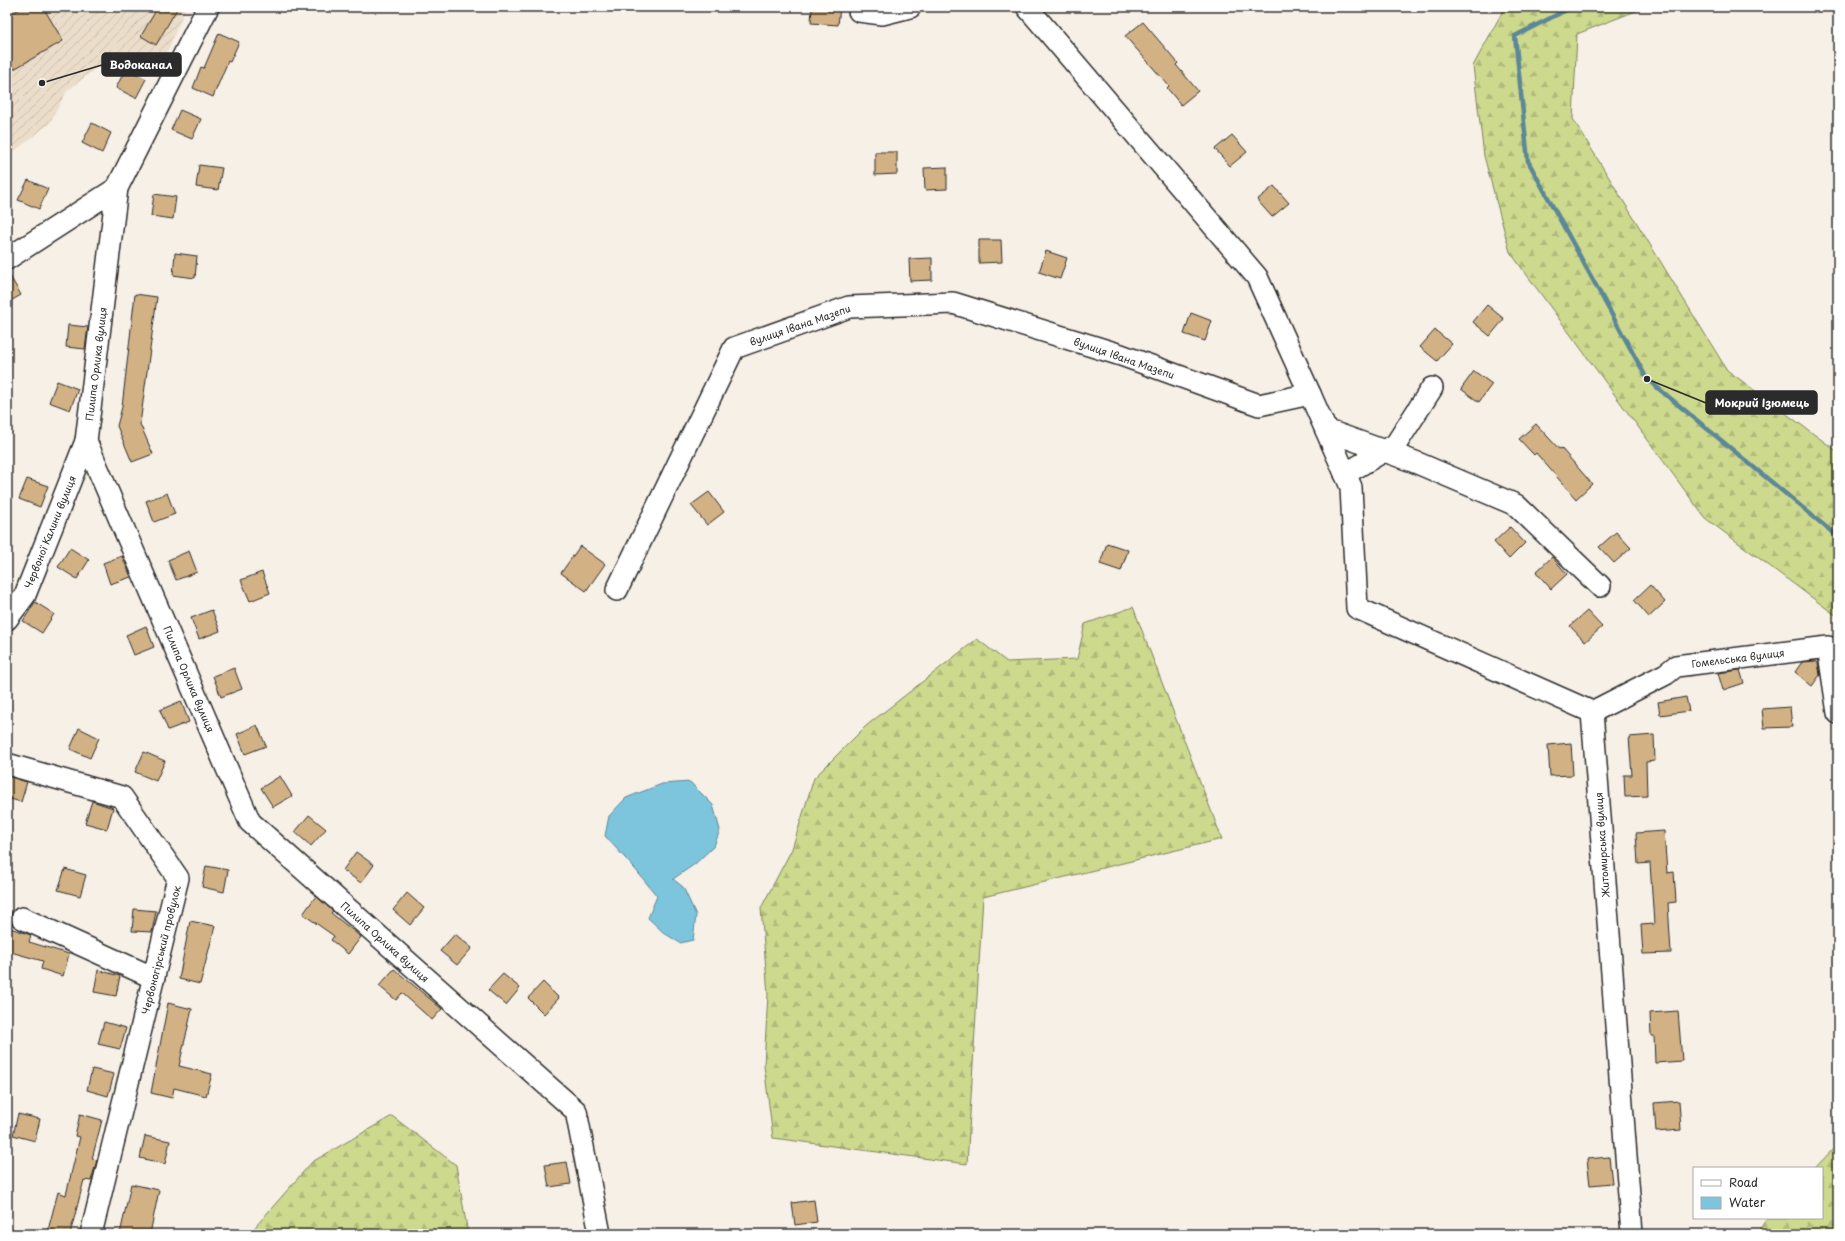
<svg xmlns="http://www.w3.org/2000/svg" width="1845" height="1241" font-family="'Playpen Sans',sans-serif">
<defs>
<pattern id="industrial-furrows" width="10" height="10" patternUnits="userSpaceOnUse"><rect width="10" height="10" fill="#ebddca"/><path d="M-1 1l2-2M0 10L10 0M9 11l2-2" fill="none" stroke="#cabeae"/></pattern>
<pattern id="forest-firs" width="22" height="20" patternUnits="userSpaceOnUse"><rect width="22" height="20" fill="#cdd98d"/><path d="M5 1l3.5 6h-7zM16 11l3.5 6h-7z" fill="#b0ba7a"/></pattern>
</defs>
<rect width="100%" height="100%" fill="#f6f0e7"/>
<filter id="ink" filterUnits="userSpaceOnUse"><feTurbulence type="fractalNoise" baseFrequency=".025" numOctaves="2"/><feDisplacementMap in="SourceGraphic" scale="8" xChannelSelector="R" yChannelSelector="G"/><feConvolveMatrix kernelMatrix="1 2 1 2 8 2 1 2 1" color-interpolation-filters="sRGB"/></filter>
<g filter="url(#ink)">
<polygon fill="url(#industrial-furrows)" points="15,7 186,7 158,74 109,58 67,91 49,124 7,157 7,12"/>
<g fill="url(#forest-firs)" stroke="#7c825c">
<polygon points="1505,7 1646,7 1577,34 1573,119 1727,370 1838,452 1838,617 1705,518 1510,252 1484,156 1473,66"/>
<polygon points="1133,607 1222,839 983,897 967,1164 773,1138 764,1065 768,994 761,908 792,849 814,778 866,726 977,639 1007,662 1077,659 1085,624"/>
<polygon points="392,1116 456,1165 468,1234 249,1234 312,1162"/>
<polygon points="1838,1144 1838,1234 1757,1234 1767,1218 1822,1218 1822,1168 1815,1168"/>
</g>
<polygon fill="#7dc5dd" stroke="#5c8796" points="690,782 713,805 720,830 714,846 695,864 673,879 683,887 696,915 693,940 680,943 664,933 648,918 657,896 635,869 605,836 609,816 626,798 662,784"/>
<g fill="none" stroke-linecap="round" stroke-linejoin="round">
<polyline stroke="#5c8796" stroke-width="4.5" points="1572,7 1515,36 1528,161 1647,379 1838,537"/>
</g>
<g fill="#d2b285" stroke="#2b2b2b">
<polygon points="23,7 43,7 63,41 7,73 7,16"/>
<polygon points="158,7 178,7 156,45 141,36"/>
<polygon points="812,7 840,7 838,25 811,23"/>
<polygon points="1143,22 1178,63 1176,65 1198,91 1181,105 1167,88 1169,86 1125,36"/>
<polygon points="219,33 239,42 230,62 228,61 213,97 193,88 201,67 204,68"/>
<polygon points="126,68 146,79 136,98 116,88"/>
<polygon points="180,110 201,119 192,139 171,130"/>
<polygon points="92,123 111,133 102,153 82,143"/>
<polygon points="1232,135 1247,152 1230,166 1215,149"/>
<polygon points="875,152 897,152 897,174 875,175"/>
<polygon points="199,165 222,168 218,190 196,187"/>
<polygon points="947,167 947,189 925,190 924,168"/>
<polygon points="28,180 48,189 39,209 18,200"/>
<polygon points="1274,186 1289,203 1272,217 1257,200"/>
<polygon points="154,194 176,197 173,219 151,216"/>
<polygon points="979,240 1001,240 1002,262 979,263"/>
<polygon points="1046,251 1067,258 1060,279 1039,272"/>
<polygon points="175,253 197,256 195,278 173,275"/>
<polygon points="932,258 932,280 910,281 909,259"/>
<polygon points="7,271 21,295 7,303"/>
<polygon points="135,294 157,297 140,424 153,454 132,462 117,426 122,407"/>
<polygon points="1487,305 1504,319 1490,336 1473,322"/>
<polygon points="1191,313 1212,321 1205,341 1184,334"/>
<polygon points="68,325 88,327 85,349 66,347"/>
<polygon points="1435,330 1452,344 1437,361 1420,347"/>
<polygon points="1474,371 1492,384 1479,402 1461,389"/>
<polygon points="57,381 78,389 70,410 49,402"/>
<polygon points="1536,424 1559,449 1561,448 1592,484 1576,499 1536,453 1534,455 1519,439"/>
<polygon points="27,479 48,486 40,507 19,499"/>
<polygon points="709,492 724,512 707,525 691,505"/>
<polygon points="167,493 175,514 154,522 146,501"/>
<polygon points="1510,527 1525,543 1509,559 1494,542"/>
<polygon points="1616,532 1631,548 1614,563 1599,547"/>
<polygon points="1107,543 1128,550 1121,571 1100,564"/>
<polygon points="580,546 605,564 586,591 561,573"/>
<polygon points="70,548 89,560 77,579 58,567"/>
<polygon points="189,551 197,572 176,580 168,560"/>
<polygon points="122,556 131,577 110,584 103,563"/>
<polygon points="1552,557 1567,574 1551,589 1536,572"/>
<polygon points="262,572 270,593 250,601 241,580"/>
<polygon points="1650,585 1665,602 1649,617 1634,600"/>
<polygon points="35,602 54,614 42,633 23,621"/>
<polygon points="212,610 220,631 199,639 191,618"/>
<polygon points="1587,611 1602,627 1585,642 1570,626"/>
<polygon points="146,626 154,647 134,655 126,635"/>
<polygon points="1816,661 1818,663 1820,675 1812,686 1795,672 1802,662"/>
<polygon points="234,668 242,689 221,697 213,676"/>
<polygon points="1740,670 1744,683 1723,690 1718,673"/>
<polygon points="1686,697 1689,711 1660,715 1658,702"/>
<polygon points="181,701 189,722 168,730 160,710"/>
<polygon points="1790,707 1792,727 1764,728 1762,709"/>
<polygon points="257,725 266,746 245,754 237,734"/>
<polygon points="79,728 99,738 90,758 70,749"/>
<polygon points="1654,735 1655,761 1646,762 1647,796 1625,797 1624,775 1632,775 1629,737"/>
<polygon points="1571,743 1573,775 1550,776 1548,745"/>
<polygon points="144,752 165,761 156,781 135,772"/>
<polygon points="7,776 27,782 21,802 7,798"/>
<polygon points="280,776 292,796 273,807 261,788"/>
<polygon points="92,801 113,808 107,829 85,823"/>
<polygon points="309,815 326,829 311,846 295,832"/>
<polygon points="1664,831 1667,873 1674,872 1676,902 1668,903 1671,953 1643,954 1641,925 1654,924 1650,863 1638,864 1636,833"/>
<polygon points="356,852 374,865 361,883 343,870"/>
<polygon points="206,866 228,870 224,892 202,887"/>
<polygon points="65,869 86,875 80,896 58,890"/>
<polygon points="407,893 424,908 410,925 393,910"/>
<polygon points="316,896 333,911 331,913 361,937 348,954 331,940 334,936 303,914"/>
<polygon points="134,909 156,911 152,932 132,931"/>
<polygon points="190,921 215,926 200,984 179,979"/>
<polygon points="10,928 31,935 29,942 69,954 63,976 41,969 43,961 7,951 7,938"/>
<polygon points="455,934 472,948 457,965 440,951"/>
<polygon points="394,969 442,1009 432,1020 402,993 396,1000 379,986"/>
<polygon points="98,970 120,976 116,996 94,992"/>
<polygon points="503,974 520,988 506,1005 488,990"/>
<polygon points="543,982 559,998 544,1014 528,998"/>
<polygon points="168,1003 192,1009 179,1066 212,1074 206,1096 174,1088 172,1098 151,1093"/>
<polygon points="1678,1011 1682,1061 1655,1063 1654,1036 1651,1036 1650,1013"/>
<polygon points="104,1022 126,1028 120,1049 98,1044"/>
<polygon points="92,1069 114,1074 108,1096 87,1090"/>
<polygon points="1679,1101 1681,1130 1656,1132 1654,1103"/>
<polygon points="18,1114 40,1119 35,1141 13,1135"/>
<polygon points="80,1114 102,1120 92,1159 97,1160 91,1181 84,1180 70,1234 47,1234 58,1192 66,1195 80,1137 75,1136"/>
<polygon points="145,1136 170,1141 165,1164 140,1158"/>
<polygon points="1609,1157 1612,1183 1590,1185 1587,1159"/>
<polygon points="567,1162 571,1184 549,1187 545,1165"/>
<polygon points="131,1184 159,1190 150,1234 120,1234"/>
<polygon points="814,1200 817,1222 795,1225 792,1203"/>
</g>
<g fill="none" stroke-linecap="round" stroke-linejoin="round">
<defs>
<g id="minor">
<polyline points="208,7 117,188 86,441 250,822 576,1111 600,1234"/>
<polyline points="859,11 882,14 910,7"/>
<polyline points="7,259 117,188"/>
<polyline points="1310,394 1351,487 1357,608 1592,712 1632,1234"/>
<polyline points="1326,430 1415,462 1516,505 1600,586"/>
<polyline points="1345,474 1396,444 1432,388"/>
<polyline points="617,590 734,348 849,307 953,303 1121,355 1259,405 1310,394 1257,277 1027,7"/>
<polyline points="7,619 25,595 86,441"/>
<polyline points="1592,712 1666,674 1676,666 1828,647 1838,713"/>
<polyline points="7,764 122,797 178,878 91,1234"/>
<polyline points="22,918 154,978"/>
</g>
</defs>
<use href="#minor" stroke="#2b2b2b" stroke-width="24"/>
<use href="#minor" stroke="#fff" stroke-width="21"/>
</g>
</g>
<g text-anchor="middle" stroke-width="4" stroke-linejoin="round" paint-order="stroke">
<g font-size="10" fill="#2b2b2b" stroke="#fff">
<text transform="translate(800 325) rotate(-19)" y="4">вулиця Івана Мазепи</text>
<text transform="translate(1124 358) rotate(19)" y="4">вулиця Івана Мазепи</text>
<text transform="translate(96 364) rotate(-83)" y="4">Пилипа Орлика вулиця</text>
<text transform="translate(50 532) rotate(-68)" y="4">Червоної Калини вулиця</text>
<text transform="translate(1738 658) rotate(-7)" y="4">Гомельська вулиця</text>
<text transform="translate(189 679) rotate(67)" y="4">Пилипа Орлика вулиця</text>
<text transform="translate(1602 845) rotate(-94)" y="4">Житомирська вулиця</text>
<text transform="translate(385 942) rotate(42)" y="4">Пилипа Орлика вулиця</text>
<text transform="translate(161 950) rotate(-76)" y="4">Червоногірський провулок</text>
</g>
</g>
<path fill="none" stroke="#2b2b2b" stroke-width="1.5" d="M42 83L102 65M1647 379L1706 403"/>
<g fill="#2b2b2b" stroke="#fff" stroke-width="1.5">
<circle cx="42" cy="83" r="4"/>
<circle cx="1647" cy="379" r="4"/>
</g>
<g fill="#2b2b2b" stroke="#2b2b2b" stroke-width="1.5">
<rect x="102" y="53" width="79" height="23" rx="4"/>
<rect x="1706" y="391" width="111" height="23" rx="4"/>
</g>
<g font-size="11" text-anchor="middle" font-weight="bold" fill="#fff">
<text x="141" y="69">Водоканал</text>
<text x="1762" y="407">Мокрий Ізюмець</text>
</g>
<rect width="1845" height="1241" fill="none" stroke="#fff" stroke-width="24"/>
<rect x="12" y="12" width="1821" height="1217" fill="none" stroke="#2b2b2b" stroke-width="1.5" filter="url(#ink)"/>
<rect x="1693" y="1167" width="130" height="52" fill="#ffffff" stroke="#aaaaaa"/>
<rect x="1701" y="1180" width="20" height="6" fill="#ffffff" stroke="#aaaaaa"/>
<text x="1729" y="1187" font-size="12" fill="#2b2b2b">Road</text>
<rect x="1701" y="1197" width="20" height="12" fill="#7dc5dd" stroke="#aaaaaa"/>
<text x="1729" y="1207" font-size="12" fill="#2b2b2b">Water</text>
</svg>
